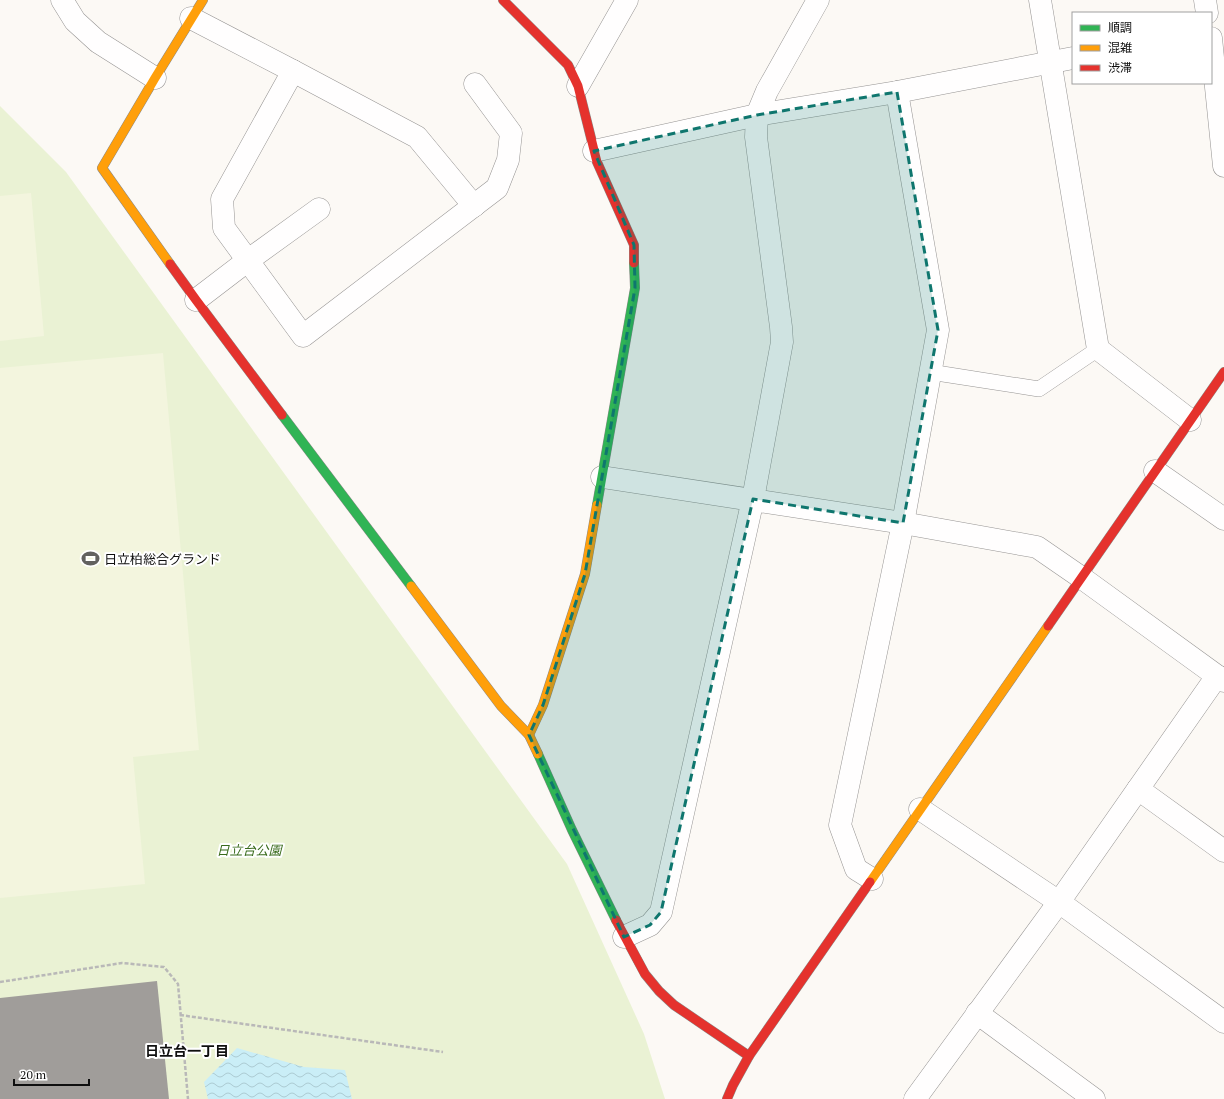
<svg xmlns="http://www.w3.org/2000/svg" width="1224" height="1099" font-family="'PT Serif','Noto Sans JP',serif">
<defs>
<pattern id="water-waves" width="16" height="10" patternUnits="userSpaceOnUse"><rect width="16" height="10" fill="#caeef7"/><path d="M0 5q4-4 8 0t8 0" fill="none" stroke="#accbd3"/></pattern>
</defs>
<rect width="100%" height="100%" fill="#fcf9f5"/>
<polygon fill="#eaf2d4" points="0,106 66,172 567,864 644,1034 665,1099 0,1099"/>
<g fill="#f3f5de">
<polygon points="31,193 44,336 0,341 0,196"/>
<polygon points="163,353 199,750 133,757 145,884 0,898 0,368"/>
</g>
<polygon fill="url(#water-waves)" points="237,1048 304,1067 345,1070 352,1099 208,1099 204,1082"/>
<polygon fill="#a09d9a" points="157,981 169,1099 0,1099 0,998"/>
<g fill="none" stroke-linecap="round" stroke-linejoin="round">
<defs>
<polyline id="lane" points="930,372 1039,389 1098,349"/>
<g id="street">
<polyline points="62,0 75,21 98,42 155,78"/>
<polyline points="1040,0 1098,349 1190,420"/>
<polyline points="1205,0 1207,13"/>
<polyline points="191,18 293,71 417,137 474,206"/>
<polyline points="1211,38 1224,166"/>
<polyline points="293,71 222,199 224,228 303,336 497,188 508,160 511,133 475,84"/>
<polyline points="578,86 627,0"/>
<polyline points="594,151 757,115 897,92 1073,58"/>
<polyline points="196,300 247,261 319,209"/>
<polyline points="1155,471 1224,519"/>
<polyline points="602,477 903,523 1037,547 1082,578 1224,681"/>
<polyline points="1138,789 1224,851"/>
<polyline points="920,809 1059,902 1224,1022"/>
<polyline points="872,879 856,869 840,825 903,523 938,330 897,92"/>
<polyline points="624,937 650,925 661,912 753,499 782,342 781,327 756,137 757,115 767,91 818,0"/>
<polyline points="977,1013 1094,1099"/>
<polyline points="915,1099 1059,902 1217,676"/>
</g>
<g id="fast">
<polyline points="282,415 411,586"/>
<polyline points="597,505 635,288 634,263"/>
<polyline points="538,754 572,830 616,920"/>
</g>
<g id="slow">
<polyline points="170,264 102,168 155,78 203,0"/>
<polyline points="411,586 501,706 529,735 538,754"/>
<polyline points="529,735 543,705 585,574 597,505"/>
<polyline points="870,882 1048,626"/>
</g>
<g id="jam">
<polyline points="503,0 568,65 578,86 597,162 634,245 634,263"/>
<polyline points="170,264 196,300 282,415"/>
<polyline points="1048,626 1224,372"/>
<polyline points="616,920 645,974 659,991 674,1005 749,1056"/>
<polyline points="727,1099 733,1085 749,1056 870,882"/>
</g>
</defs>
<use href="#lane" stroke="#969493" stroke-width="16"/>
<use href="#street" stroke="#969493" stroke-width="23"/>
<use href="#fast" stroke="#8c8b89" stroke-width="10"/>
<use href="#slow" stroke="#8c8b89" stroke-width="10"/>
<use href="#jam" stroke="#8c8b89" stroke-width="10"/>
<g stroke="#b9b8b8" stroke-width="2.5" stroke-dasharray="4 2" stroke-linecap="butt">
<polyline points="0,982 122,963 164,967 178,984 188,1099"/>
<polyline points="180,1015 443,1052"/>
</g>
<use href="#lane" stroke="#fffefe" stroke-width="15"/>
<use href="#street" stroke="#fffefe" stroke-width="22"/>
<use href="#fast" stroke="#30b455" stroke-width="9"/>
<use href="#slow" stroke="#ff9f0a" stroke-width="9"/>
<use href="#jam" stroke="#e5322d" stroke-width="9"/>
</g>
<path fill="#0f766e" fill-opacity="0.2" stroke="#0f766e" stroke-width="3" stroke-dasharray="8 5" stroke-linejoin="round" d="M897,92L938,330L903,523L753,499L661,912L650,925L624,937L529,735L543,705L585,574L635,288L634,245L594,151L757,115Z"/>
<defs>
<symbol id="stadium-bare" viewBox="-9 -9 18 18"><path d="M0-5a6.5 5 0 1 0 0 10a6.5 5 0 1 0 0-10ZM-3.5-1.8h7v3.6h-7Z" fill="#626160" stroke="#fff" stroke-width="2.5" paint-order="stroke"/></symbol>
</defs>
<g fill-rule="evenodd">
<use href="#stadium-bare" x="78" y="546" width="25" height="25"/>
</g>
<g text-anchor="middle" stroke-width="4" stroke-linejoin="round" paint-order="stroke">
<g font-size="13" fill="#0f0f0f" stroke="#fff" text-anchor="start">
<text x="104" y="564">日立柏総合グランド</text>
</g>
<g font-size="13" font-style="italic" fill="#396b1c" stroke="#fff">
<text x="249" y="855">日立台公園</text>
</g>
<g font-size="14" font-weight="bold" fill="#0f0f0f" stroke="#fff">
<text x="187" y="1056">日立台一丁目</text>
</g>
</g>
<rect x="1072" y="12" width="140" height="72" fill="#ffffff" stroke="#9f9f9f"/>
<rect x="1080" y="25" width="20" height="6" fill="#30b455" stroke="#9f9f9f"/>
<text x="1108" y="32" font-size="12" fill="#0f0f0f">順調</text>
<rect x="1080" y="45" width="20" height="6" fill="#ff9f0a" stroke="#9f9f9f"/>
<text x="1108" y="52" font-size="12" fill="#0f0f0f">混雑</text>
<rect x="1080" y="65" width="20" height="6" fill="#e5322d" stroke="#9f9f9f"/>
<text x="1108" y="72" font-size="12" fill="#0f0f0f">渋滞</text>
<path d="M14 1079v6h75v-6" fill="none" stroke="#0f0f0f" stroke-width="2"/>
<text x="20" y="1079" font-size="12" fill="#0f0f0f" stroke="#ffffff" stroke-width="3" paint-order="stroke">20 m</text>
</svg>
